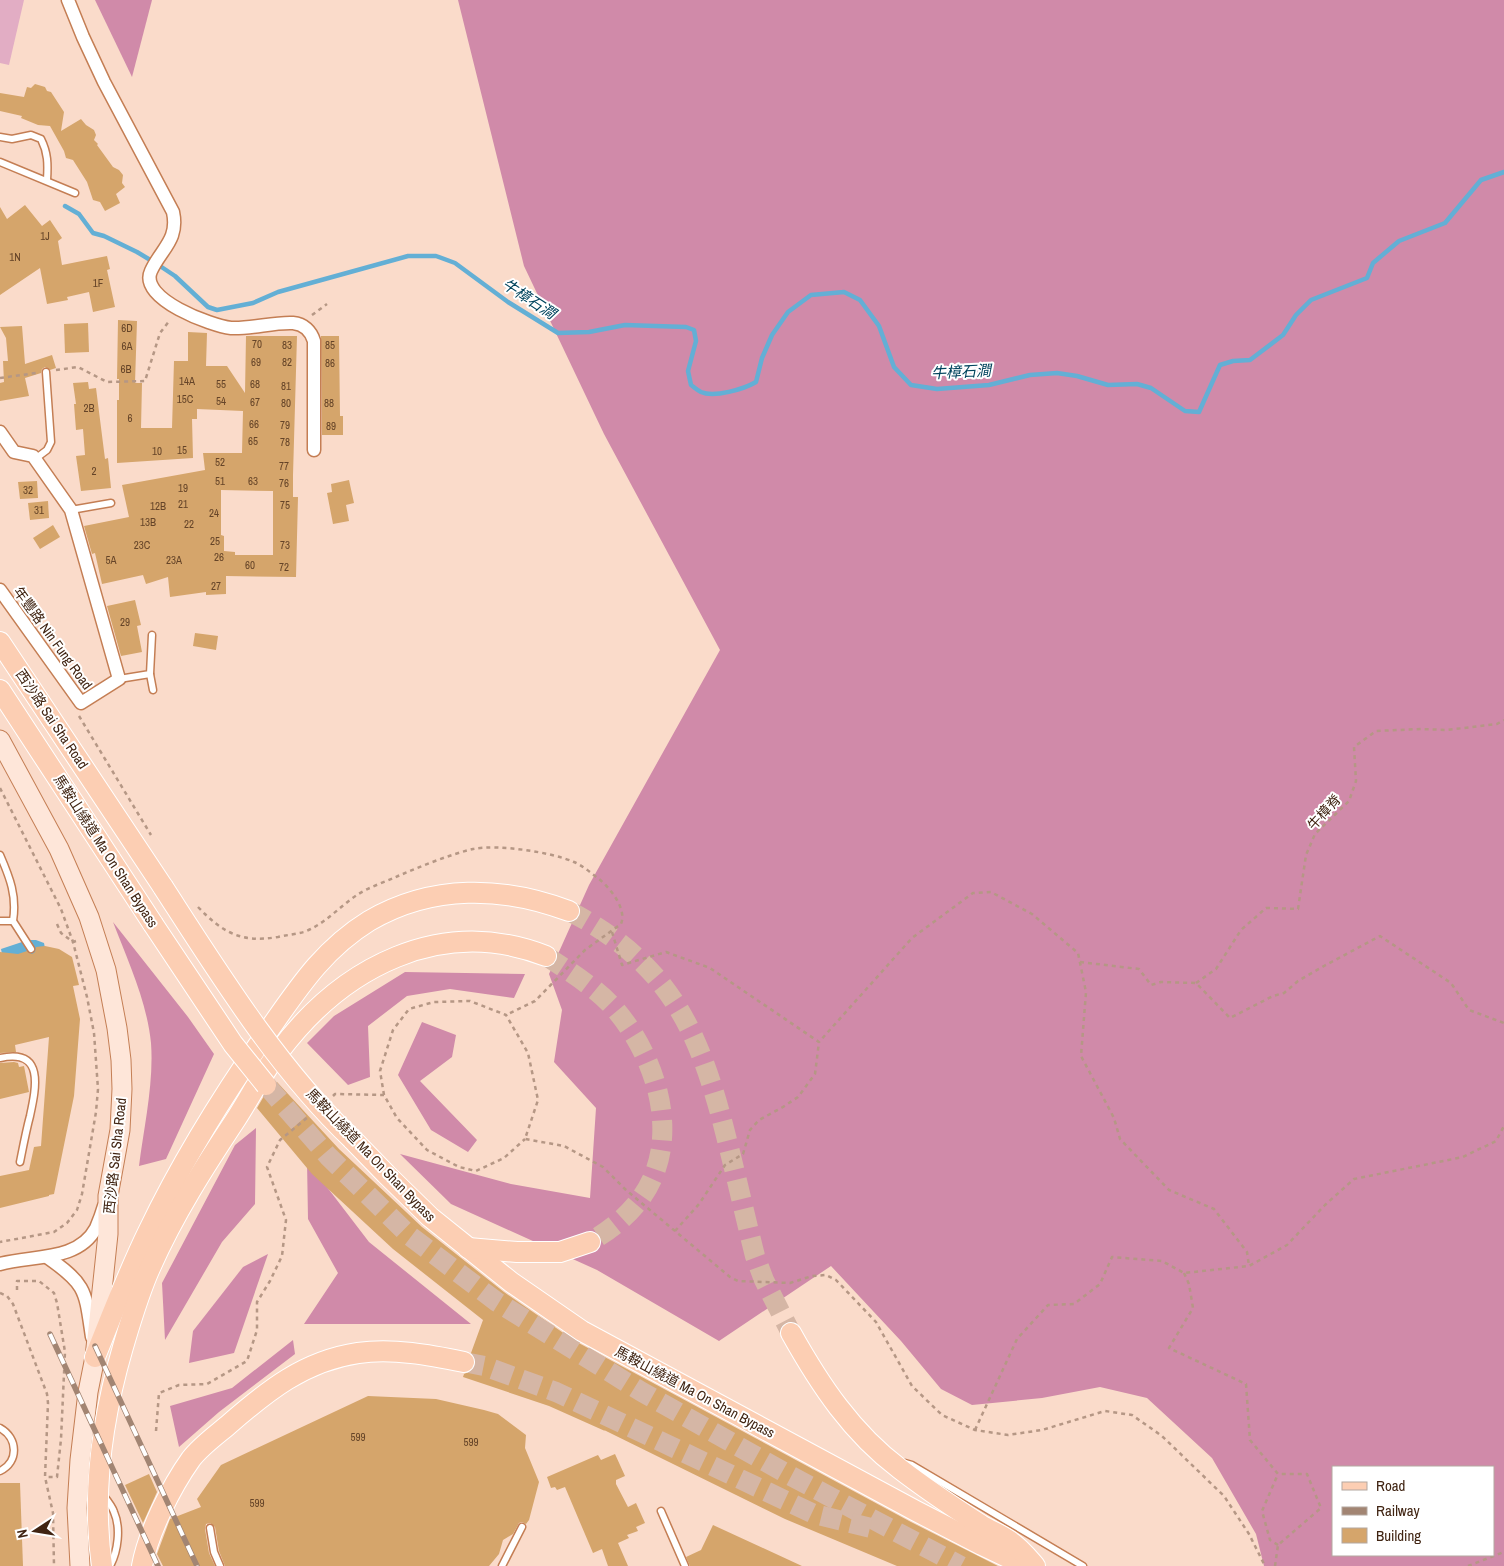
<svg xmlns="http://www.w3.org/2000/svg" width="1504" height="1566" font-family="'Archivo Narrow','Noto Sans TC',sans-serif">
<rect width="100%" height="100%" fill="#fadbca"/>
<polygon fill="#e2adc4" points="0,0 24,0 9,65 0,63"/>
<g fill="#d08aa9" fill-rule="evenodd">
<polygon points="95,0 152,0 132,77"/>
<path d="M458,0H1504V1566H1264L1256,1534L1212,1458L1147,1398L1100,1387L1042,1398L972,1405L941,1389L901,1341L831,1266L719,1341L597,1270L451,1204L400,1154L511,1184L590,1198L596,1108L554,1062L562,1010L549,974L589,885L720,650L604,434L524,266ZM1333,1467H1493V1555H1333Z"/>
<path d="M113,922L188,1017L214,1054L166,1159L139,1166C144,1127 154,1083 151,1043C147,1002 128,961 113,922Z"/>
<polygon points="405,972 525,974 514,998 450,989 407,996 368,1026 370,1077 348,1085 307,1043 334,1016"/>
<polygon points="422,1022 456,1035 452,1057 420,1081 477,1140 468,1152 431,1130 398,1075"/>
<polygon points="256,1128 255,1204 222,1242 165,1340 162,1283 235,1145"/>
<polygon points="307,1161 369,1242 471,1324 304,1324 338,1273 308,1219"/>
<polygon points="268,1254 234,1353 189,1363 193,1331 243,1267"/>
<polygon points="293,1340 295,1354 219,1412 179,1447 170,1406 232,1388"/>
</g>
<polygon fill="#63afd5" points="28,940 36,940 44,943 48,964 6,974 1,949"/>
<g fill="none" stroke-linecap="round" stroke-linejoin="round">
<g stroke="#63afd5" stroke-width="4.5">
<polyline points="65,206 79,214 93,233 104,236 137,252 152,261"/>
<path d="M160,266L175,276L208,307L217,310L253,303L278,292L408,256H436L455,263L508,302L558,333L589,332L625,325L686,327L694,330L696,341L688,371L691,385C694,387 697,390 701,392C714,398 744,389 756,382L762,358L772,335L788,312L811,295L844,292L860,300L879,326L894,367L911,385L937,389L989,385L1030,375L1057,373L1077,376L1108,385L1137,384L1151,388L1185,411L1199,412L1220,365L1233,361L1250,360L1283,335L1296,315L1311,300L1367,278L1373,263L1399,241L1445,223L1481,180L1504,172"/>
</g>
</g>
<g fill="#d5a56b" fill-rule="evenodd">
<polygon points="35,84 45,87 47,91 51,92 64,112 61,131 81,119 86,125 94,130 96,135 94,140 98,144 97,145 113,167 119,170 123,175 122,183 125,187 116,194 120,203 105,211 100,202 93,200 87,182 73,160 66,158 64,151 50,126 38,125 21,118 22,116 0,111 0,93 24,97 27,87 31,88"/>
<polygon points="25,205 42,226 50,220 62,238 58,241 62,265 107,256 110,269 107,270 115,307 93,312 89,292 67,297 68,300 47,304 40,268 0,295 0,207 7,219"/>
<path d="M118,320L137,321L135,383H142L141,428H172L174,361H188V332L207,333L206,366H227L245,393L246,336H297L293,475V497H298L296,577L226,576V594L206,595V592L170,597L168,577L146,584L143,575L102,584L95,553L92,554L84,526L129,517L122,485L205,470L203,453H242L243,411L197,409V419H192L193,458L117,463V400H119V379H117ZM221,490L273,491V555H235V552L224,551V536L221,535Z"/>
<polygon points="88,323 89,352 65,353 64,324"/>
<polygon points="22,326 25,364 52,355 56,368 50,370 45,367 42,369 41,373 25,378 29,396 0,401 0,383 4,382 3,361 8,361 6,338 0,327"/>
<polygon points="321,336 339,336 340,416 343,416 343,435 322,435"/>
<polygon points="88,382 89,389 96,388 105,459 108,458 111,488 81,491 76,456 85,455 83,429 76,430 74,404 76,404 73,383"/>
<polygon points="349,480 354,503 346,505 349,521 333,524 327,493 332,492 331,484"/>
<polygon points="37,481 38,498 20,499 18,482"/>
<polygon points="48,501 49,518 30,520 28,503"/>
<polygon points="53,525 60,537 40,549 33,538"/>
<polygon points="135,600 141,625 137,626 142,652 121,656 107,606"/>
<polygon points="195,633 218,636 216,650 193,646"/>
<polygon points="45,946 59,949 72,957 79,985 73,986 80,1019 74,1096 54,1194 49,1195 49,1196 0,1208 0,1176 29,1170 34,1147 41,1146 49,1037 15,1045 16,1052 0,1053 0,952 18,954 27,951 32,954 35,952 36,947"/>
<polygon points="14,1062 18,1063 19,1067 24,1066 29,1092 0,1099 0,1063"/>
<polygon points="277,1082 339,1149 422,1227 504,1292 575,1341 911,1522 998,1566 897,1566 785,1519 604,1430 605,1431 549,1406 463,1377 464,1374 473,1370 475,1365 475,1359 471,1353 483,1320 393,1249 312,1174 257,1108 264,1096 268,1097 274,1094 277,1089"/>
<polygon points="368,1396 436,1399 484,1410 498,1414 526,1435 525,1448 539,1482 529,1520 526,1524 522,1522 519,1523 513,1534 503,1540 499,1554 489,1566 225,1566 219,1551 215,1527 210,1523 206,1524 205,1529 209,1553 215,1566 163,1566 157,1554 170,1519 201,1507 197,1499 221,1465"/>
<polygon points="615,1454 625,1476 616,1480 616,1484 628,1507 636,1503 645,1523 636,1527 638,1531 627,1535 629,1538 618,1543 628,1566 608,1566 602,1549 593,1553 565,1487 557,1490 555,1487 551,1488 547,1477 598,1455 601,1460"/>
<polygon points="149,1474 157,1492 143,1523 125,1485"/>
<polygon points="0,1483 20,1483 23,1566 0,1566"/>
<polygon points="713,1525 802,1566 690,1566 686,1557 701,1550"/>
</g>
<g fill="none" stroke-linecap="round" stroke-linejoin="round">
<g stroke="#d5b6a5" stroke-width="20" stroke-dasharray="20 10" stroke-linecap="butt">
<path d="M569,911C675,966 702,1038 729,1148C738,1184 746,1220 755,1256L764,1280L791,1333"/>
<path d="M546,956C570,972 595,987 615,1009C657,1058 683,1140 641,1198C627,1217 610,1230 590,1242"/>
<polyline points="266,1085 328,1156 410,1236 497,1302 642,1392 789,1475 961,1566"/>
<polyline points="464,1362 484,1366 556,1392 814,1514 871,1528"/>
</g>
<defs>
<g id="lane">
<path d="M0,137L12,139L31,135L41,139C48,153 48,164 47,180"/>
<polyline points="0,162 75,193"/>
<polyline points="35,459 47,450 51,442 46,372"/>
<polyline points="71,510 111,503"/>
<polyline points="150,674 153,690"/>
<polyline points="119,679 150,674 152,635"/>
<path d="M0,855C10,878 17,896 13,921L31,949"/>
<polyline points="0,921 13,921"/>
<path d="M0,1058C45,1048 36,1088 30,1116C26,1131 23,1147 20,1162"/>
<path d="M0,1428C18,1438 19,1462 0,1471"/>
<polyline points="905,1463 912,1465 1083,1566"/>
<path d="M103,1495C107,1500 112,1506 114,1512C121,1528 118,1551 110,1566"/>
<polyline points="661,1511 685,1566"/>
<polyline points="210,1528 214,1552 220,1566"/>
<polyline points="502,1566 522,1527"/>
</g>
<g id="street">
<path d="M68,0L83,37L104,82L173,212C179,240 161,249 151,271C138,299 212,326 231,328C252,329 273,322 293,323C304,324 311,331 314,341V450"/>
<polyline points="0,432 14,452 33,456 71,510 119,679 81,703 0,590"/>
<path d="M47,1257C87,1285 85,1290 92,1337"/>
<path d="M0,1264C31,1255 78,1262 96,1228C99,1221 102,1213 104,1206"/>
</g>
<polyline id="secondary" points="0,740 59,849 89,917 106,970 117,1028 121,1060 122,1089 120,1130 108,1196 108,1234 95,1357 88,1392 80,1460 77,1508 80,1566"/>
<g id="primary">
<polyline points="0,642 163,887"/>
<polyline points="0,690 153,924"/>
<polyline points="352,1139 386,1174 430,1217 511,1282 582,1331 916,1511 982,1545 1026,1566"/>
<polyline points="468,1248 517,1252 560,1252 590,1242"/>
<path d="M791,1333C820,1385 852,1433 900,1469C926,1489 953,1507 981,1525C991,1531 1002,1535 1011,1542C1020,1548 1028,1558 1035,1566"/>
<path d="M95,1357C112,1315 128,1273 148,1232C181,1163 222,1097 266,1034C297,990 322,950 369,921C432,884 503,886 569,911"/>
<path d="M102,1566C91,1492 102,1419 123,1347C131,1320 139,1292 151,1266C174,1214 205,1166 236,1119C250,1097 262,1074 278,1053C342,967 441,915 546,956"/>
<path d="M142,1566C148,1533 171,1487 191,1459C200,1447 215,1436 227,1426C267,1391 304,1361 358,1353C393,1348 430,1355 464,1362"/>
</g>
</defs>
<use href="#lane" stroke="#c47e54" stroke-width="9"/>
<use href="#street" stroke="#c47e54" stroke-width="15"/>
<use href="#secondary" stroke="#c47e54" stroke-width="21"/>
<use href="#primary" stroke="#fff" stroke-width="22"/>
<g stroke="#b59785" stroke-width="2.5" stroke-dasharray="4 4" stroke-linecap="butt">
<polyline points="312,315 327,304"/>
<polyline points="56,370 78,367 107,382 145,381 160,333 170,320"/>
<polyline points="0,378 36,373"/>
<polyline points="79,716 151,835"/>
<polyline points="0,788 61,909 73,942 87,997 94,1033 98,1089 96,1112 82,1194 77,1210 67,1223 54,1232 0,1242"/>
<path d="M198,907C223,933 241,943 278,937C287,935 296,934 304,932C325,924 339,907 357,895C369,887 385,882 398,876C422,866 448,855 473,849C498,844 551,852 574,862C583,866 591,873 599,879C611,889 627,909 621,924L585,950L535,1001L506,1015"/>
<polyline points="57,924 61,933 73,942 79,940"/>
<polyline points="612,932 622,965 666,952 710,968 819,1042 912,938 973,893 991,892 1032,914 1078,953 1086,992 1081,1056 1114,1118 1120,1139 1169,1190 1214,1209 1247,1252 1249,1266"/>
<polyline points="1080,962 1139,969 1151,985 1161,982 1196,983 1230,1018 1273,996 1284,993 1298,981 1324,966 1380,936 1451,983 1469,1010 1504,1023"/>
<polyline points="1196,983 1216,969 1241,930 1266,908 1298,909 1306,855 1315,834 1349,801 1356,781 1354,747 1376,731 1421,729 1447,730 1497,724 1504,720"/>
<polyline points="384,1095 380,1071 393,1030 409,1009 434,1002 470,1001 506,1015 528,1053 538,1100 525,1139 564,1146 603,1167 626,1190 730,1277 738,1281 790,1283 812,1276 826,1275 836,1280 876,1322 912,1386 942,1415 975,1430 1008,1435 1042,1430 1105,1411 1132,1415 1162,1436 1224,1496 1249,1534 1265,1566"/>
<polyline points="333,1096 335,1094 384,1095 397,1118 427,1150 459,1167 476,1171 504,1158 525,1139"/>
<polyline points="675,1231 699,1204 725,1165 743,1154 750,1130 759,1120 783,1107 798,1097 815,1074 819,1042"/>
<polyline points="1184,1273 1189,1284 1193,1308 1169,1348 1246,1384 1250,1440 1278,1474 1307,1474 1321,1508 1278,1545 1275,1566"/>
<polyline points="17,1290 17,1281 39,1281 54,1293 57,1303 65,1352 61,1439 57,1477 45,1477"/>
<polyline points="0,1293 7,1296 13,1304 47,1394 48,1403 45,1477 53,1513 54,1566"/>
<polyline points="975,1430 1017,1339 1048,1305 1074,1304 1100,1284 1112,1257 1162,1261 1184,1273 1249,1266 1287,1245 1325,1205 1354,1179 1463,1157 1496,1141 1504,1126"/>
<polyline points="156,1431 159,1393 179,1385 207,1384 247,1361 257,1330 257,1302 270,1281 282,1256 286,1220 267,1167 280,1140 308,1117"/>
<polyline points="1278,1545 1270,1540 1262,1511 1278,1474"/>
<polyline points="1468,1566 1504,1552"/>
</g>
<use href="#lane" stroke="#fff" stroke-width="6"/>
<use href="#street" stroke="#fff" stroke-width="12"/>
<use href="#secondary" stroke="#fee6d9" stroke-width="19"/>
<use href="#primary" stroke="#fcceb3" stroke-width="20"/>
<defs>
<g id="rail">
<polyline points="50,1334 158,1566"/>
<polyline points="95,1346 197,1566"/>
</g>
</defs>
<use href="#rail" stroke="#a28573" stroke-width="5.5"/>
<use href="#rail" stroke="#fff" stroke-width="4" stroke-dasharray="11" stroke-linecap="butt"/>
<defs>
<g id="primary-bridge">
<path d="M163,887C218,972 278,1069 352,1139"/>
<polyline points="153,924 233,1044 266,1085"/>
</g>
</defs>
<use href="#primary-bridge" stroke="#fff" stroke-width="22" stroke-linecap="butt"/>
<use href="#primary-bridge" stroke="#fcceb3" stroke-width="20"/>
</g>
<g text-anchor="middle" stroke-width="4" stroke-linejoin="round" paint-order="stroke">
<g font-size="11" fill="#654428">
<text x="45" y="240">1J</text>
<text x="15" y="261">1N</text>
<text x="98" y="287">1F</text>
<text x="127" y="332">6D</text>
<text x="257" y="348">70</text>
<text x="287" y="349">83</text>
<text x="330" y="349">85</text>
<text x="127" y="350">6A</text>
<text x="256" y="366">69</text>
<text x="287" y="366">82</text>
<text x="330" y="367">86</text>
<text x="126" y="373">6B</text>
<text x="187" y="385">14A</text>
<text x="221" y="388">55</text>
<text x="255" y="388">68</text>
<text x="286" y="390">81</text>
<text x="185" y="403">15C</text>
<text x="221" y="405">54</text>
<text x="255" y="406">67</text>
<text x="286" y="407">80</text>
<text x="329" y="407">88</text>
<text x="89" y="412">2B</text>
<text x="130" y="422">6</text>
<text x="254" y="428">66</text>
<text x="285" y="429">79</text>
<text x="331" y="430">89</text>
<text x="253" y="445">65</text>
<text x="285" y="446">78</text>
<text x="182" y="454">15</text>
<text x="157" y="455">10</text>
<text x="220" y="466">52</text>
<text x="284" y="470">77</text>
<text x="94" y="475">2</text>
<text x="220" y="485">51</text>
<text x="253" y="485">63</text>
<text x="284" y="487">76</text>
<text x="183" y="492">19</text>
<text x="28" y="494">32</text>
<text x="183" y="508">21</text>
<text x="285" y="509">75</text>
<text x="158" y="510">12B</text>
<text x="39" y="514">31</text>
<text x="214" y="517">24</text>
<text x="148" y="526">13B</text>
<text x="189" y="528">22</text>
<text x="215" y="545">25</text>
<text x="142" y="549">23C</text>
<text x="285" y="549">73</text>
<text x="219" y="561">26</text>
<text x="111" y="564">5A</text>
<text x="174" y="564">23A</text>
<text x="250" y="569">60</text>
<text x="284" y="571">72</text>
<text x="216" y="590">27</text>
<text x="125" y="626">29</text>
<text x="358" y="1441">599</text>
<text x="471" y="1446">599</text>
<text x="257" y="1507">599</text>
</g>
<g font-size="14" fill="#402412" stroke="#fff">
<text transform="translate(53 638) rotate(54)" y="5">年豐路 Nin Fung Road</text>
<text transform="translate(52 719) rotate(56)" y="5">西沙路 Sai Sha Road</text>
<text transform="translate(1324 812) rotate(-48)" y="5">牛樟脊</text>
<text transform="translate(106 851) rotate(57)" y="5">馬鞍山繞道 Ma On Shan Bypass</text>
<text transform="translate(371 1155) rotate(46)" y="5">馬鞍山繞道 Ma On Shan Bypass</text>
<text transform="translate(115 1156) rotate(-84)" y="5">西沙路 Sai Sha Road</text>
<text transform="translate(695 1392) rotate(28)" y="5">馬鞍山繞道 Ma On Shan Bypass</text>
</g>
<g font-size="15" font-style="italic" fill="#00445d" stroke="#fff">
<text transform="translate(529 299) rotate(33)" y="5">牛樟石澗</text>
<text transform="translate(961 372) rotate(-3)" y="5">牛樟石澗</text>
</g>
</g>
<rect x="1332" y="1466" width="162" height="90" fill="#ffffff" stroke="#b3a7a0"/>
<rect x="1342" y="1482" width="25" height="8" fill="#fcceb3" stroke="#b3a7a0"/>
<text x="1376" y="1491" font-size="15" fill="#402412">Road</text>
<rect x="1342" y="1507" width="25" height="8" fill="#a28573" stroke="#b3a7a0"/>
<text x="1376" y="1516" font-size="15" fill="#402412">Railway</text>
<rect x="1342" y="1528" width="25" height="15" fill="#d5a56b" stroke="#b3a7a0"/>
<text x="1376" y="1541" font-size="15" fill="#402412">Building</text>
<g transform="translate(35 1531) rotate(258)" stroke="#ffffff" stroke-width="4" paint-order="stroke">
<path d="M0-4L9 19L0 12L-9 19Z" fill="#402412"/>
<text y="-8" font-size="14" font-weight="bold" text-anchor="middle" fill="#402412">N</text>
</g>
</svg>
